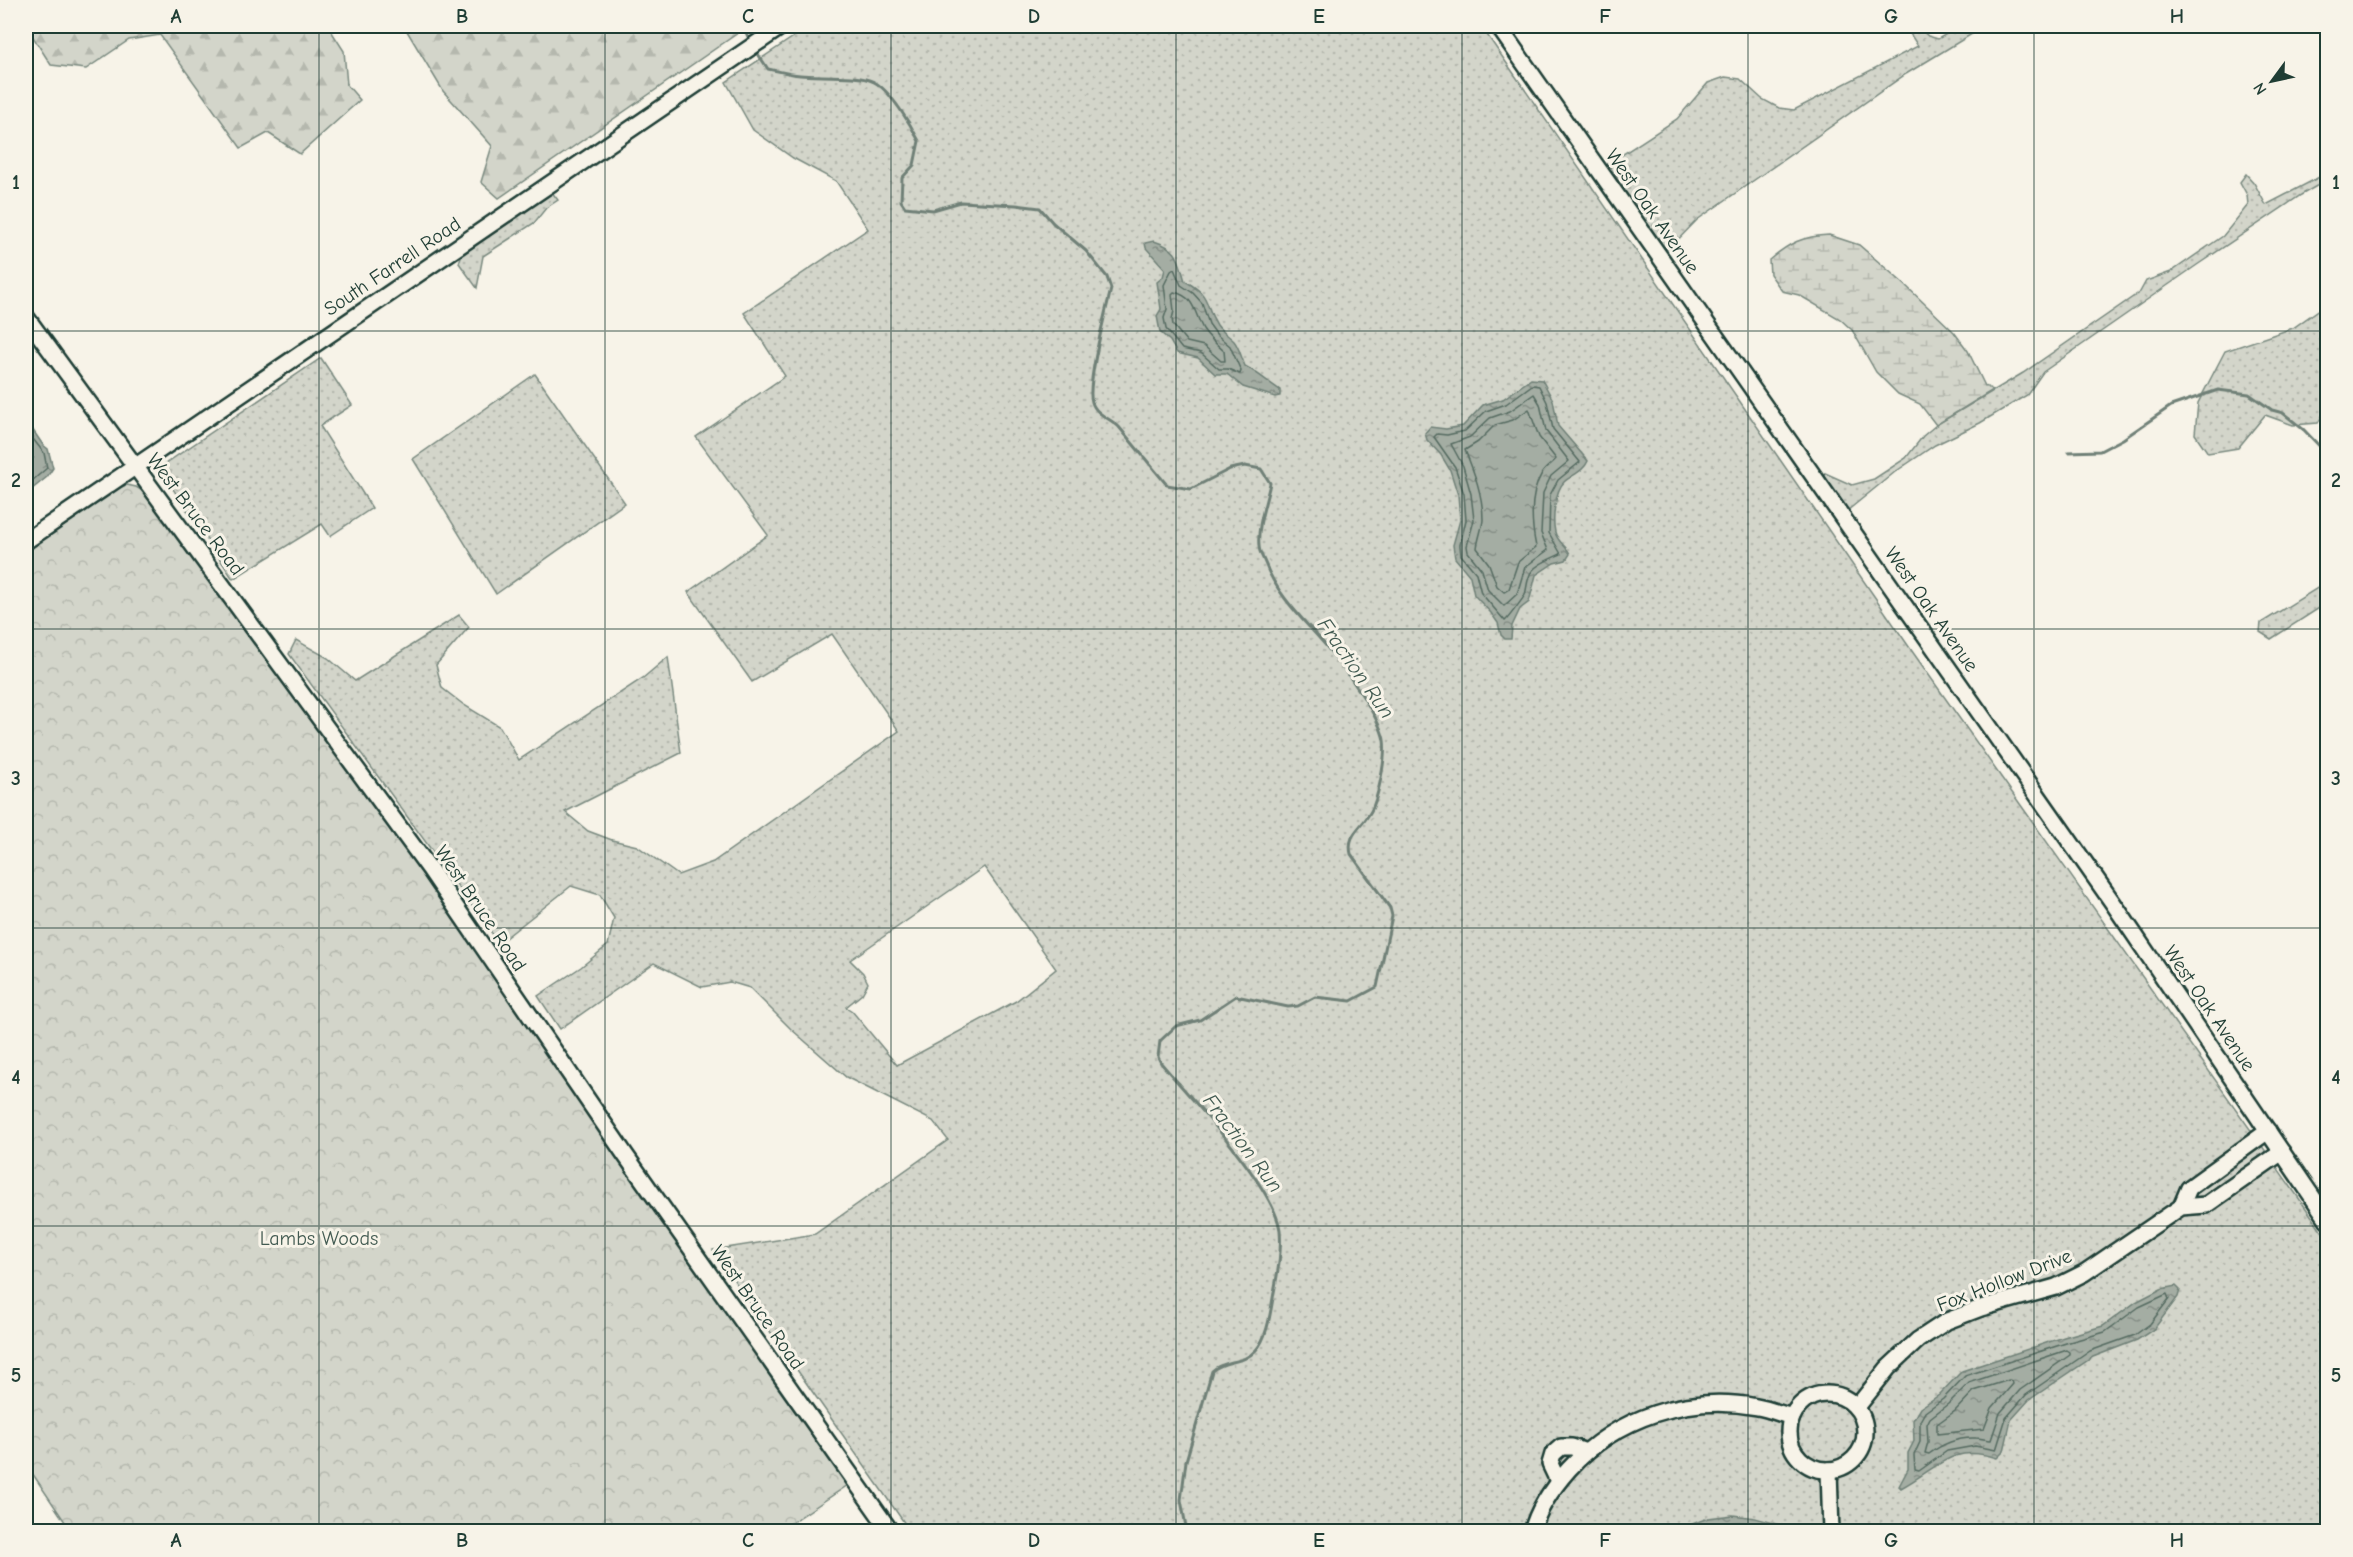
<svg xmlns="http://www.w3.org/2000/svg" width="2353" height="1557" font-family="'Comic Neue',sans-serif">
<defs>
<pattern id="grass-dots" width="8" height="8" patternUnits="userSpaceOnUse" patternTransform="scale(1.5)"><rect width="8" height="8" fill="#d3d5ca"/><path d="M2 2h.1M6 6h.1" fill="none" stroke="#b5b8ae" stroke-width="1.8" stroke-linecap="round"/></pattern>
<pattern id="forest-firs" width="22" height="20" patternUnits="userSpaceOnUse" patternTransform="scale(1.5)"><rect width="22" height="20" fill="#d3d5ca"/><path d="M5 1l3.5 6h-7zM16 11l3.5 6h-7z" fill="#b5b8ae"/></pattern>
<pattern id="wetland-marsh" width="20" height="14" patternUnits="userSpaceOnUse" patternTransform="scale(1.5)"><rect width="20" height="14" fill="#d3d5ca"/><path d="M1 5h8M5 5V1M11 12h8M15 12V8" fill="none" stroke="#b5b8ae"/></pattern>
<pattern id="park-crowns" width="20" height="18" patternUnits="userSpaceOnUse" patternTransform="scale(1.5)"><rect width="20" height="18" fill="#d3d5ca"/><path d="M2 6a3 3 0 1 1 6 0M12 15a3 3 0 1 1 6 0" fill="none" stroke="#b5b8ae"/></pattern>
<pattern id="water-ripples" width="26" height="14" patternUnits="userSpaceOnUse" patternTransform="scale(1.5)"><rect width="26" height="14" fill="#a4ada3"/><path d="M2 4q2-2 4 0t4 0M15 11q2-2 4 0t4 0" fill="none" stroke="#858e86"/></pattern>
</defs>
<rect width="100%" height="100%" fill="#f7f3e8"/>
<filter id="ink" filterUnits="userSpaceOnUse"><feTurbulence type="fractalNoise" baseFrequency=".0167" numOctaves="2"/><feDisplacementMap in="SourceGraphic" scale="12" xChannelSelector="R" yChannelSelector="G"/><feConvolveMatrix kernelMatrix="1 2 1 2 8 2 1 2 1" color-interpolation-filters="sRGB"/></filter>
<g filter="url(#ink)">
<g fill="url(#grass-dots)" stroke="#79897f" stroke-width="1.5" fill-rule="evenodd">
<path d="M810,26H1481L1914,654L2327,1238V1531H910L713,1250L815,1234L948,1140L933,1121L846,1077L791,1029L750,988L730,982L702,987L654,963L560,1029L538,996L581,967L608,945L614,918L600,895L571,886L499,943L289,654L296,640L328,658L355,681L459,615L469,627L436,665L442,688L464,705L500,727L519,760L643,678L668,657L681,753L565,812L588,831L612,840L637,846L678,875L713,862L899,731L832,634L752,682L688,592L768,535L696,437L785,376L744,313L868,229L836,181L793,158L753,130L726,82ZM984,867L1056,969L1016,1001L897,1065L852,1011L846,1007L862,994L868,983L863,973L850,960Z"/>
<polygon points="1905,26 1917,26 1928,36 1938,39 1960,26 1985,26 1906,74 1697,220 1669,249 1657,245 1610,167 1620,156 1677,119 1708,83 1725,77 1740,79 1762,99 1779,108 1794,110 1918,46"/>
<polygon points="2327,173 2327,180 2301,195 2197,265 2043,372 2027,395 1980,423 1935,445 1895,472 1847,511 1825,482 1825,473 1852,485 1874,479 1906,458 1923,436 1936,425 2023,373 2140,292 2146,281 2171,272 2223,236 2248,205 2247,195 2240,182 2246,174 2254,183 2266,205"/>
<polygon points="551,191 558,200 546,208 534,223 483,256 477,288 459,263 463,250"/>
<polygon points="2327,304 2327,408 2318,423 2293,425 2265,415 2238,448 2208,453 2195,434 2198,403 2225,351 2293,328"/>
<polygon points="321,358 352,405 320,426 372,508 330,536 322,524 233,579 159,468"/>
<polygon points="535,374 625,503 496,594 413,459"/>
<polygon points="2327,582 2327,603 2271,639 2260,632 2261,623"/>
</g>
<g fill="url(#forest-firs)" stroke="#79897f" stroke-width="1.5">
<polygon points="26,26 328,26 344,51 347,85 360,100 300,154 268,133 241,148 160,35 129,40 86,69 51,65"/>
<polygon points="404,26 748,26 499,198 481,182 492,146 443,91"/>
</g>
<path fill="url(#wetland-marsh)" stroke="#79897f" stroke-width="1.5" d="M1829,235L1859,245L1903,283L1954,332L1968,351L1985,386L1993,390L1936,425L1920,404L1898,394L1876,372L1852,330L1840,319L1799,295L1782,291L1770,274L1769,260C1789,243 1803,236 1829,235Z"/>
<polygon fill="url(#park-crowns)" stroke="#79897f" stroke-width="1.5" points="127,485 136,487 148,494 376,807 657,1214 848,1485 779,1531 71,1531 26,1464 26,550 118,488"/>
<g fill="url(#water-ripples)" stroke="#6f8077" stroke-width="1.5">
<path d="M1154,241C1179,249 1178,258 1185,281C1213,297 1203,303 1217,325C1222,332 1228,335 1234,341C1239,347 1242,359 1245,366C1258,373 1268,382 1280,390V396L1275,397L1243,387L1227,374H1215L1198,358L1177,353L1170,341L1160,332L1157,316L1161,309L1157,282L1163,277L1165,269L1146,248L1145,243Z"/>
<path d="M1531,379L1542,380L1553,400L1558,426L1588,461C1584,471 1572,475 1564,482C1555,491 1552,519 1555,532C1557,542 1567,546 1570,554L1566,560L1554,563L1536,575L1529,602L1520,609L1512,626L1511,639H1505L1501,635L1498,623L1491,613L1474,595L1470,576L1455,558L1453,545L1460,520L1458,495L1450,470L1441,455L1427,440L1425,433L1430,427L1446,429L1463,426L1483,405L1503,399Z"/>
<polygon points="26,420 43,445 48,449 53,468 47,477 26,494"/>
<path d="M2176,1286L2180,1290L2178,1297L2154,1329L2137,1340L2093,1357L2029,1400L2011,1420L2004,1451L1997,1458C1950,1443 1939,1468 1901,1488L1899,1486L1908,1469V1453L1914,1441L1913,1420L1920,1408L1939,1395L1962,1371L2064,1337L2103,1326L2136,1302L2161,1289Z"/>
<polygon points="1733,1515 1755,1518 1781,1525 1781,1531 1674,1531 1708,1518"/>
</g>
<g fill="none" stroke-linecap="round" stroke-linejoin="round">
<g stroke="#546a60" stroke-width="1.5">
<polygon points="1174,269 1181,285 1193,293 1202,303 1209,324 1217,335 1230,346 1241,371 1240,374 1228,369 1219,369 1201,353 1182,349 1166,329 1164,318 1167,309 1164,285 1171,271"/>
<path d="M1174,292C1195,297 1194,312 1203,329C1209,338 1216,344 1224,351L1225,361H1221L1204,346L1187,342L1173,325L1172,319L1174,311L1172,294Z"/>
<path d="M1532,385L1539,386L1547,402L1553,429L1580,462L1558,480L1550,495L1549,533L1561,554C1552,558 1538,563 1532,571C1527,577 1527,588 1525,595C1524,597 1507,620 1505,621L1481,593L1476,573L1461,555L1460,545L1466,520L1464,494L1455,467L1434,437L1437,434L1447,435L1465,431L1486,411L1506,404Z"/>
<polygon points="1534,394 1540,404 1546,431 1569,461 1551,476 1543,493 1541,533 1548,550 1525,567 1517,594 1504,606 1488,590 1482,570 1468,552 1467,546 1474,520 1471,494 1463,466 1451,444 1470,437 1490,418 1510,411"/>
<path d="M1529,409L1539,437L1556,459C1552,464 1546,467 1542,473C1529,495 1531,523 1536,547L1518,562L1509,589L1504,592L1497,586L1489,564L1477,548C1478,539 1482,529 1483,520C1483,495 1474,472 1465,450L1478,442L1495,425L1513,420Z"/>
<polyline points="26,430 44,453 47,468 26,486"/>
<polygon points="2167,1294 2169,1299 2150,1324 2135,1335 2090,1351 2026,1395 2006,1418 1996,1450 1975,1446 1947,1451 1919,1471 1915,1470 1914,1455 1920,1442 1920,1421 1925,1412 1943,1399 1965,1376 2066,1343 2105,1332 2139,1307"/>
<path d="M2067,1350L2070,1352V1355L2020,1390L2000,1413L1991,1440C1986,1440 1981,1438 1976,1438C1958,1437 1942,1444 1929,1454L1925,1453L1928,1442L1927,1424L1930,1418L1948,1404L1969,1383Z"/>
<polygon points="2009,1380 2012,1381 2013,1384 1992,1408 1984,1429 1937,1434 1937,1424 1955,1411 1974,1391"/>
<path d="M1689,1532C1715,1523 1750,1515 1775,1532"/>
</g>
<g stroke="#6f8077" stroke-width="3">
<polyline points="743,26 751,43"/>
<path d="M756,51L768,69C778,71 789,74 800,75C817,77 860,74 874,82C890,90 911,125 919,141L914,165L902,178L901,201L905,207L933,210L961,202L1016,205L1040,208L1053,223L1086,251L1107,277L1111,289C1106,310 1086,386 1092,402C1095,414 1111,419 1119,427L1167,485L1191,489L1230,469L1245,466L1261,469L1270,483C1266,503 1257,526 1259,546C1259,552 1263,558 1265,563C1278,597 1304,620 1327,647C1344,667 1376,712 1383,736C1388,751 1379,792 1373,807C1364,828 1346,832 1351,854L1390,908L1392,916L1377,987L1351,1001L1315,997L1298,1006L1288,1007L1236,996L1200,1020L1176,1026L1160,1041L1158,1057L1161,1063C1192,1100 1274,1186 1280,1230C1282,1253 1277,1276 1273,1298C1270,1315 1267,1338 1256,1350C1243,1365 1225,1359 1212,1371L1186,1461L1181,1500L1187,1532"/>
<polyline points="2068,452 2100,451 2123,439 2171,406 2218,390 2249,394 2272,410 2283,413 2304,430 2328,455"/>
</g>
<defs>
<g id="minor">
<polyline points="1498,26 2113,903 2328,1220"/>
<polyline points="26,317 429,868 626,1156 891,1532"/>
<polyline points="26,541 782,26"/>
<polyline points="2181,1207 2189,1188 2268,1131"/>
<circle cx="1827" cy="1432" r="38"/>
<polyline points="1857,1407 1888,1368 1918,1340 1947,1321 1981,1308 2056,1287 2084,1273 2181,1207 2206,1205 2282,1152"/>
<polyline points="1829,1470 1831,1532"/>
<polyline points="1558,1481 1550,1464 1553,1454 1561,1447 1572,1447 1586,1452"/>
<path d="M1532,1532C1538,1508 1553,1487 1569,1469C1617,1417 1687,1394 1757,1407C1769,1409 1781,1414 1792,1417"/>
</g>
</defs>
<use href="#minor" stroke="#1f3d34" stroke-width="20"/>
<use href="#minor" stroke="#f7f3e8" stroke-width="15"/>
</g>
</g>
<path fill="none" stroke="#1f3d34" stroke-width="1.5" stroke-opacity="0.55" d="M319,26V1532M605,26V1532M891,26V1532M1176,26V1532M1462,26V1532M1748,26V1532M2034,26V1532M26,331H2328M26,629H2328M26,928H2328M26,1226H2328"/>
<g text-anchor="middle" stroke-width="6" stroke-linejoin="round" paint-order="stroke">
<g font-size="20" fill="#1f3d34" stroke="#f7f3e8">
<text transform="translate(1653 211) rotate(55)" y="7">West Oak Avenue</text>
<text transform="translate(392 266) rotate(-34)" y="7">South Farrell Road</text>
<text transform="translate(196 514) rotate(53)" y="7">West Bruce Road</text>
<text transform="translate(1932 609) rotate(55)" y="7">West Oak Avenue</text>
<text transform="translate(481 908) rotate(56)" y="7">West Bruce Road</text>
<text transform="translate(2210 1008) rotate(56)" y="7">West Oak Avenue</text>
<text transform="translate(2004 1280) rotate(-21)" y="7">Fox Hollow Drive</text>
<text transform="translate(758 1307) rotate(55)" y="7">West Bruce Road</text>
</g>
<g font-size="20" fill="#435b52" stroke="#f7f3e8">
<text x="319" y="1245">Lambs Woods</text>
</g>
<g font-size="21" font-style="italic" fill="#405950" stroke="#f7f3e8">
<text transform="translate(1356 668) rotate(55)" y="7">Fraction Run</text>
<text transform="translate(1243 1143) rotate(53)" y="7">Fraction Run</text>
</g>
</g>
<rect width="2353" height="1557" fill="none" stroke="#f7f3e8" stroke-width="66"/>
<g transform="translate(2272 81) rotate(237)" stroke="#f7f3e8" stroke-width="4.5" paint-order="stroke">
<path d="M0-4.5L10 22L0 15L-10 22Z" fill="#1f3d34"/>
<text y="-9" font-size="16" font-weight="bold" text-anchor="middle" fill="#1f3d34">N</text>
</g>
<rect x="33" y="33" width="2287" height="1491" fill="none" stroke="#1f3d34" stroke-width="2"/>
<g font-size="20" text-anchor="middle" font-weight="bold" fill="#1f3d34">
<text x="176" y="23">A</text>
<text x="462" y="23">B</text>
<text x="748" y="23">C</text>
<text x="1034" y="23">D</text>
<text x="1319" y="23">E</text>
<text x="1605" y="23">F</text>
<text x="1891" y="23">G</text>
<text x="2177" y="23">H</text>
<text x="16" y="189">1</text>
<text x="2336" y="189">1</text>
<text x="16" y="487">2</text>
<text x="2336" y="487">2</text>
<text x="16" y="785">3</text>
<text x="2336" y="785">3</text>
<text x="16" y="1084">4</text>
<text x="2336" y="1084">4</text>
<text x="16" y="1382">5</text>
<text x="2336" y="1382">5</text>
<text x="176" y="1547">A</text>
<text x="462" y="1547">B</text>
<text x="748" y="1547">C</text>
<text x="1034" y="1547">D</text>
<text x="1319" y="1547">E</text>
<text x="1605" y="1547">F</text>
<text x="1891" y="1547">G</text>
<text x="2177" y="1547">H</text>
</g>
</svg>
